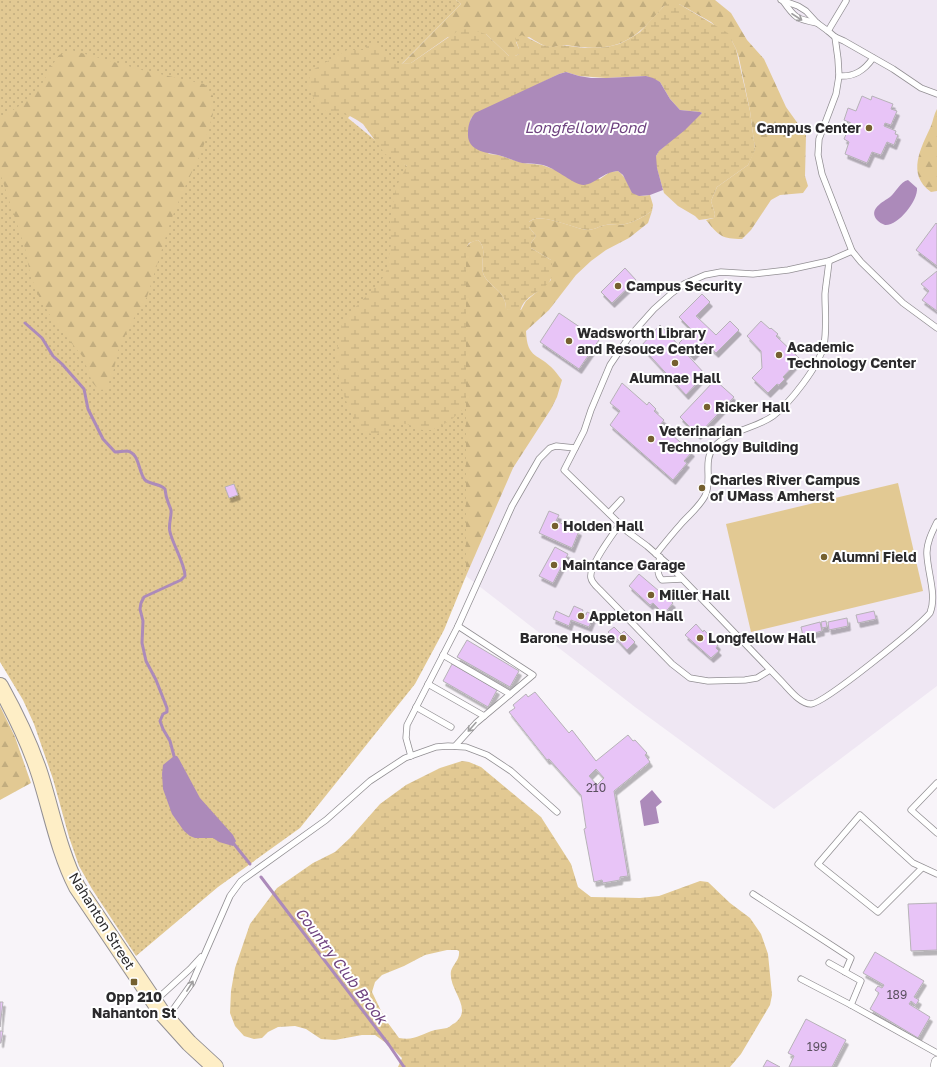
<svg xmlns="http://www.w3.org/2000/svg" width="937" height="1067" font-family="'Golos Text',sans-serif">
<defs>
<pattern id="grass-dots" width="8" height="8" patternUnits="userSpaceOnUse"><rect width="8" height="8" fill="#e2c993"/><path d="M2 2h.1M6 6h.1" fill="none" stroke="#c2ad7f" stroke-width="1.8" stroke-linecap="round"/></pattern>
<pattern id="forest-firs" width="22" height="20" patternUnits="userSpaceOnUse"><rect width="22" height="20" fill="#e2c993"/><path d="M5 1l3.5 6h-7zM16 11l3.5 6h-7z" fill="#c2ad7f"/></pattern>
<pattern id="wetland-marsh" width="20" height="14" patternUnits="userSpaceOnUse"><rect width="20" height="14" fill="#e2c993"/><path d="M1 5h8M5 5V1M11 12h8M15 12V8" fill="none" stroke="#c2ad7f"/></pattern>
<filter id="shadow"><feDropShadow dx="2.5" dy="4.5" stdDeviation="0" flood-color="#0004"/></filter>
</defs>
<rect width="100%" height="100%" fill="#f8f4f9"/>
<polygon fill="#efe7f3" points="456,0 937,0 937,686 774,809 635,707 466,576 467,215 348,118 461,4"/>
<polygon fill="url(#grass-dots)" points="0,0 456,0 461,4 348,118 467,215 466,576 444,630 415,684 300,828 218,887 136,956 92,889 79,866 69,837 53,779 34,724 23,700 0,662"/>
<g fill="url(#forest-firs)">
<path d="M456,0H715L731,13L747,40L764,59L786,107L806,135L805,176L808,186L803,193L780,195L771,200L751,230L742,239C722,239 719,236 706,220L714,218L715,214L711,201L717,187L748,165L755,149L750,111L739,58L736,49L732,41L711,22L679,4L664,6C632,44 615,53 566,45C561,45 559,46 554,47C545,48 536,41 529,37L516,42L519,49V54L515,56H509L486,34L448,37L411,63L402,64L461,4Z"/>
<polygon points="71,50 142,70 204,84 213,96 213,114 202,151 183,191 171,220 147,297 131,323 118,351 114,369 107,387 102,390 97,388 92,382 83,357 54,322 37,293 30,273 25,248 0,173 0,119 25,102 40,88 51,67 59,55"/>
<path d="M937,109V191L931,192C906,174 921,148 931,126C933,121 934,114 937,109Z"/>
<path d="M652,211L648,223L629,238L606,250L591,261L576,275L549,310L526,331C527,360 539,353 554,370C557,373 559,377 562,380L557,397L551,409L513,468L466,576V248C469,243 472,241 478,240C488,249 480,261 483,273C486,283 498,288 503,297C505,300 506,305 506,309L521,310L526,301L551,280V260L531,248V243L536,236L529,227V222C540,211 574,229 588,230C594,230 599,226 606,225C610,224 614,225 618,225C631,224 642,218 652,211Z"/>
<polygon points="0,706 15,737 31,783 0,800"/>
</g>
<g fill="url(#wetland-marsh)" fill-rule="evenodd">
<path d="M672,2L679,4L728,33L736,49L750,111L755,149L753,155L748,165L717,187L711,201L715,214L714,218L699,220L695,216L678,206L664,193L655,162L656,156L659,151L702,113L699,112L680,110L670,99L660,82L646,76L606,78L579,76L566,72L559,74L471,118L468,132L489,154L498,155L523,163L542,165L556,170L600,179L610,172L618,171C634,183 625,199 650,195L653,205L652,211C642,218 631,224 618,225C614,225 610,224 606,225C599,226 594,230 588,230C574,229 539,211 529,222V227L536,236L531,243V248L551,260C561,294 523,288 520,313L506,309C506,305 505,300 503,297C498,288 486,283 483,273C480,261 488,249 478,240L469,243L466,248V400L462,410L450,421L431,430H422L407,424L397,423C389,426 383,435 372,434C352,432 335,374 336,356C336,351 338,346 339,341C341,334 340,327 343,320L381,281L387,269L391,243L390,219L395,192L399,181L407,166L385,154L363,124L357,120L348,115L326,111L321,109L316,103L308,86L310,74L314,69L347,50H364L370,43L373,42L391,56L397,64L411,63L459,30L469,29L486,34L509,56H515L519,54V49L515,38L522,35L542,45L553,47L561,45L585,48L607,47L619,44L629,39L640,32L664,6Z"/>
<path d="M462,761L469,762L481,767L541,817L571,864L578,887L591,897L640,898L659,896L700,881L708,882L730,903L750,918L761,934L768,954L772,995L770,1005L741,1054L730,1067H398L402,1058L389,1045L375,1035H362L335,1040L321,1039L306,1029L295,1026L278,1027L268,1032L262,1038L254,1039L244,1036L235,1026L230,1013L231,991L235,968L250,924L277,888L313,863L335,852L350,838L380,804L406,785L440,768ZM447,950H457L459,951C460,960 453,964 451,971C448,990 474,1008 455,1023C452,1024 450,1027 447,1028C443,1029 439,1029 435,1030C421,1034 415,1041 399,1038L385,1019L372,992L375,982L382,975L404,966L425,955Z"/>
</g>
<polygon fill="#e2c993" points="898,483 923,591 751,632 726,524"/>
<g fill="#ac8aba">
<path d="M566,72L579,76L591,78H606L646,76L653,78L660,82L670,99L680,110L700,112L702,113L685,130L659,151L656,156L657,168L663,190L650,195L639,196L632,193L623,175L618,171C615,171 612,172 609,173C601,176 593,184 584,185C576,186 556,169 546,166C538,163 530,164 522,163C514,161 506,157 498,155C485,152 467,151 468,133C468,125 470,119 475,113L559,74Z"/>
<path d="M908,180L917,188C918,201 898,226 885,225C882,224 879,222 877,220C868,209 883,202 890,197C896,192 900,182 908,180Z"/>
<polygon points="174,756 177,756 179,759 200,798 233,835 236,841 233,846 219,842 213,838 195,838 190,836 184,831 172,814 163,789 162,774 163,765"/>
<polygon points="652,790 662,802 656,807 659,823 644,826 640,801"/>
</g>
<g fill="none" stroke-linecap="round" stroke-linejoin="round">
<g stroke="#ac8aba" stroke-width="3">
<path d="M25,323L42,338L53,356L62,364L84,389L88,409L103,439L115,452C119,452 123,451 127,451C140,453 138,472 145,480C151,485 159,483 165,489C166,500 168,501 171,510C172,515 168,525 170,532C173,545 185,564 185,576L181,580L144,597L141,603L140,609L143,621L142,643L146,661L156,680L167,708V712L163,714L160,721L163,729L170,741L174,756"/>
<polyline points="234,844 250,864"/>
<polyline points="261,877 389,1045 404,1067"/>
</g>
</g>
<g fill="#e8c4f7" stroke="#b6b2b7" fill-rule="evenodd" filter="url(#shadow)">
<polygon points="862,96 871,100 872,96 893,104 891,109 897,111 891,125 885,123 884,126 896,131 895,134 898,135 894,145 887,142 881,155 872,152 867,163 845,154 849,142 844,139 851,123 844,120 848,108 856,111"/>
<polygon points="936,223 937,224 937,266 916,250"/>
<polygon points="625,268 636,280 612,303 601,292"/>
<polygon points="937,271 937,311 922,300 929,291 921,284"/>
<polygon points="702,294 710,302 696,316 716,335 730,321 739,330 716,353 705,343 692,356 679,343 692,330 679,317"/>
<polygon points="559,313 599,340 579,369 540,342"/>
<polygon points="761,321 770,329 771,328 778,334 776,336 800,359 783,377 785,379 779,385 777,384 768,393 752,378 762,368 761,351 747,336"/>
<polygon points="660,325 705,374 686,395 641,346"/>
<polygon points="715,380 734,397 698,435 680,417"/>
<polygon points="622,383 647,405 649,402 656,409 654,411 664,420 660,425 692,452 684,461 687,463 673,480 610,425 620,411 610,403"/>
<polygon points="234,484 238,495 229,498 225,487"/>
<polygon points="549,511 559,515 556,521 579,531 572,548 539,533"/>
<polygon points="555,547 568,554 553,583 539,576"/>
<polygon points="639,574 673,603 664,614 653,603 650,605 629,586"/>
<polygon points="574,606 583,610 582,613 586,615 587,612 594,615 589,627 571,620 569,626 553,619 556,611 569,617"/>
<polygon points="874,611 876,619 858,623 856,615"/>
<polygon points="847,618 848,626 829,630 828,622"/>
<polygon points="826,621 827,627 822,628 821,622"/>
<polygon points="820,622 822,631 803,636 801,627"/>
<polygon points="696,624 703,632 704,630 718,645 716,648 719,651 711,658 685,635"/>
<polygon points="614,627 621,634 624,631 635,642 627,650 615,637 614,638 608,632"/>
<polygon points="467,640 519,671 510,687 457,657"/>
<polygon points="452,664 497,690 488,707 443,681"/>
<path d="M535,692L569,733L572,730L596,761L628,735L633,741L635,740L647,753L645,755L650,762L614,791L628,876L620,877V880L603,883L602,880L594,882L584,829L586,828L581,795L549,759L547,760L509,712L515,708L513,705L526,694L528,697ZM596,769L604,778L597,785L589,776Z"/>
<polygon points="937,903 937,950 911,951 908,904"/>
<polygon points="875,952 924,981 914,997 919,1000 916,1005 911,1001 909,1004 930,1017 918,1038 870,1009 879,993 875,990 878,986 882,988 884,985 863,973"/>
<polygon points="0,1002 3,1002 0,1027"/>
<polygon points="806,1019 846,1040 832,1067 789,1067 794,1056 788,1053"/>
<polygon points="0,1031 3,1031 1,1043 0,1043"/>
<polygon points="767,1060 780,1067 763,1067"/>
</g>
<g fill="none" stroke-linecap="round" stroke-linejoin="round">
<defs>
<g id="service">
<polyline points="781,0 798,6 806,11 817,23 828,31 835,37 844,41 893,69 921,88 937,94"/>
<path d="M783,1C795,18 796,19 817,23"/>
<polyline points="828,31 846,1"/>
<polyline points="835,37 838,59 839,76 836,94 819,139 818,155 822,174 852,251 861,262 903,303 937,328"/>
<path d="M839,76C854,77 864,71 873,58"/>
<path d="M852,251L829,261L788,270L753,274L721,272L705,275L684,284L672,293L654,309L629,337L610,365L591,410L584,431L564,470L628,532L647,546L671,567L782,682C789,689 800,704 811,704C825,703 918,627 930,613C937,596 928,574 927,555C926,544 932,532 937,522"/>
<polyline points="609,513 621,500"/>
<path d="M620,524C613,534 588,567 591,578C592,583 597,587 600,590L672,664L690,678L708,681L745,680L757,678L770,670"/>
<path d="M656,554C664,544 672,534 681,524C689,515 699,507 705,496C713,480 702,461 714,447C729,430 755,429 773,416C790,403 819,366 824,345C827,329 825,310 825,294C826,283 828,272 829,261"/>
<path d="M660,557C658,565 656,574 662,580L682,579"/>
<polyline points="458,626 512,506 539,459 550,448 556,446 575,448"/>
<polyline points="443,655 510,694"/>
<polyline points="428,684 484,716"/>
<polyline points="416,707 451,727"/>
<polyline points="411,756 406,738 407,725 458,626 533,675 476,723 455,746"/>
<polyline points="937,783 911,810 937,833"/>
<polyline points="922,868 878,912 818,864 860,815 913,863 937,874"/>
<polyline points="753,894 851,958 845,972"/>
<polyline points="829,963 861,981 851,1005 937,1053"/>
<polyline points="801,979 851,1005"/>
<polyline points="155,1001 190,969 201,957"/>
<polyline points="167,1018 192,983 230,896 241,881 326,820 370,781 405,758 436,747 448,746 466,747 487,755 511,771 557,812"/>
</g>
<polyline id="minor" points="936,1067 937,1062"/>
<path id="secondary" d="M0,686C16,715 30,744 40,775C52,813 59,852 77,887L162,1013L189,1043L215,1067"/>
</defs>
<use href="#service" stroke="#928f93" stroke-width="7"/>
<use href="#minor" stroke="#928f93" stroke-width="12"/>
<use href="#secondary" stroke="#928f93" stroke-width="18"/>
<use href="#service" stroke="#fff" stroke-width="5.5"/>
<use href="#minor" stroke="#fff" stroke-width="11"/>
<use href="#secondary" stroke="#feeec6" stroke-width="16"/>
</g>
<defs><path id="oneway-shaft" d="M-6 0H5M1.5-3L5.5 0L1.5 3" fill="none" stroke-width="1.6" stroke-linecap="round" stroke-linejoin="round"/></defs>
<g stroke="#a09fa0">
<use href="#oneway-shaft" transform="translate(797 17) rotate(33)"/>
<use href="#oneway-shaft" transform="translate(472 727) rotate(132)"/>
<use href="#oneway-shaft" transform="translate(190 986) rotate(-58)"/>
</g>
<g fill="#75602f" stroke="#fff" stroke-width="1.5">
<circle cx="869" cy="128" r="4"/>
<circle cx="618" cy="286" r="4"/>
<circle cx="569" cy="341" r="4"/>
<circle cx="779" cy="355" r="4"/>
<circle cx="675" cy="363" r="4"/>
<circle cx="707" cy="407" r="4"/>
<circle cx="651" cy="439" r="4"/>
<circle cx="702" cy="488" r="4"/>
<circle cx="555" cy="526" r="4"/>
<circle cx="824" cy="557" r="4"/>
<circle cx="554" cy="565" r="4"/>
<circle cx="651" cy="595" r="4"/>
<circle cx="581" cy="616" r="4"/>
<circle cx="623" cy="638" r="4"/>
<circle cx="700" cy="638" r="4"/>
<rect x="130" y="978" width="8" height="8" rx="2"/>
</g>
<g text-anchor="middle" stroke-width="4" stroke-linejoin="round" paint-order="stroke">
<g font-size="12" fill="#5a505f">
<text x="596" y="792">210</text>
<text x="897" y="999">189</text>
<text x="817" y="1051">199</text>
</g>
<g font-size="14" font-weight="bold" fill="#2b2a2c" stroke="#fff" text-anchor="start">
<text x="861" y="133" text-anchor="end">Campus Center</text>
<text x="626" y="291">Campus Security</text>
<text x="577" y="338">Wadsworth Library<tspan x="577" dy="16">and Resouce Center</tspan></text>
<text x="787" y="352">Academic<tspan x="787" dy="16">Technology Center</tspan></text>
<text x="675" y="383" text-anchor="middle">Alumnae Hall</text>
<text x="715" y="412">Ricker Hall</text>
<text x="659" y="436">Veterinarian<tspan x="659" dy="16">Technology Building</tspan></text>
<text x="710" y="485">Charles River Campus<tspan x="710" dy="16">of UMass Amherst</tspan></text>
<text x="563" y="531">Holden Hall</text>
<text x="832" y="562">Alumni Field</text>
<text x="562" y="570">Maintance Garage</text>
<text x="659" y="600">Miller Hall</text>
<text x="589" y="621">Appleton Hall</text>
<text x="615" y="643" text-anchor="end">Barone House</text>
<text x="708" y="643">Longfellow Hall</text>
<text x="134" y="1002" text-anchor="middle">Opp 210<tspan x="134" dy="16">Nahanton St</tspan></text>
</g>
<g font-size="14" fill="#2b2a2c" stroke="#fff">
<text transform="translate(102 921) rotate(58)" y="5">Nahanton Street</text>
</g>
<g font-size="15" font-style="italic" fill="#6f4380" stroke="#fff">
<text x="585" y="133">Longfellow Pond</text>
<text transform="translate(341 966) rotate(53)" y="5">Country Club Brook</text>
</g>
</g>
</svg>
